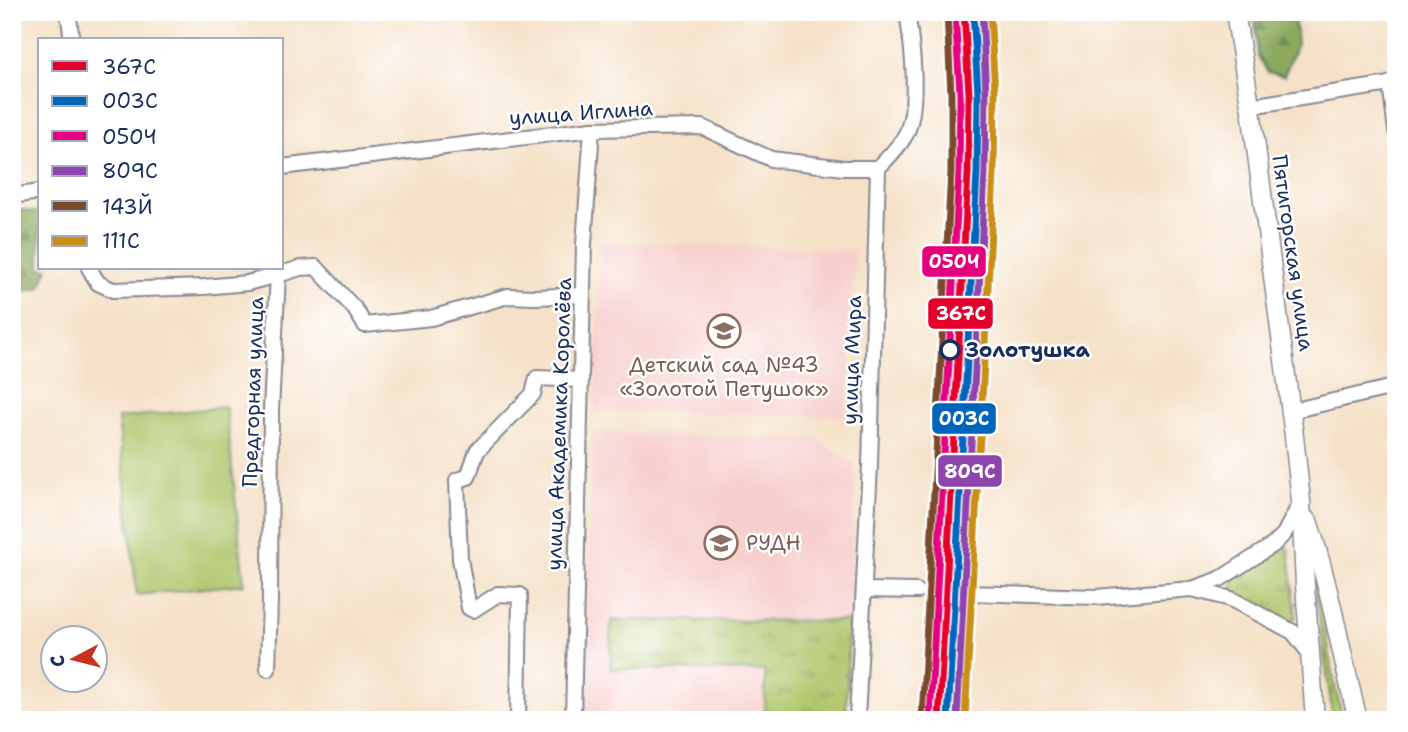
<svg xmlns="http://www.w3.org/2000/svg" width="1408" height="732" font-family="'Shantell Sans',sans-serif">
<defs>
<pattern id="grass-tufts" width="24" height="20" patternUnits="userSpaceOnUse" patternTransform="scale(1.75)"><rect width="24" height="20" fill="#afc569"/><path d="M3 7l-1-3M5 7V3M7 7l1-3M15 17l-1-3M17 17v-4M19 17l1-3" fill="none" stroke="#8ea05a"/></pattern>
<pattern id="forest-firs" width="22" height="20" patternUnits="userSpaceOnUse" patternTransform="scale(1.75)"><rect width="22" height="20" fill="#8baa5d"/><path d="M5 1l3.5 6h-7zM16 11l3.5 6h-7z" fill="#718b50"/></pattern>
</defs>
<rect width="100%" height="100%" fill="#fff"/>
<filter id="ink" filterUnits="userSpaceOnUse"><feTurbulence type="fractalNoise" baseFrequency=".0143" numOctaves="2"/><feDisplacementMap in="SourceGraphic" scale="14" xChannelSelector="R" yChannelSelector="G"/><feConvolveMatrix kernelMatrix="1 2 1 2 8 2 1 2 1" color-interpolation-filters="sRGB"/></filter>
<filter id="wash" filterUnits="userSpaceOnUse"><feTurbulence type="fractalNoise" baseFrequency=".00686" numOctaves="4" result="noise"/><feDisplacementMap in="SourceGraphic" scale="28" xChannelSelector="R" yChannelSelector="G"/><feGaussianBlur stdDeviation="1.57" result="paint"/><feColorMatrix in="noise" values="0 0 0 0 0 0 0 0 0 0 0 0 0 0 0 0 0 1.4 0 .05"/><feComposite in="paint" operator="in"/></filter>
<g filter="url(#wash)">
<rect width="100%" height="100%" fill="#f5e1c7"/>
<g fill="#f7d0ce">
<polygon points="600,241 855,250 847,416 595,411"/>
<polygon points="593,433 816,438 856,465 846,720 582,720"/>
</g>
<g fill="url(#grass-tufts)" stroke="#657a64" stroke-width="2">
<polygon points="1279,546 1285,546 1289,550 1296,615 1294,620 1288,622 1234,593 1232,588 1234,579"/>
<polygon points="1314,571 1317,573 1334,683 1343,718 1333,720 1313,573"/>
<polygon points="611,620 849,621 846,720 765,720 765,671 610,669"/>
</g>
<g fill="url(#forest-firs)" stroke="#536c5e" stroke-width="2">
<polygon points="1254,12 1294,12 1297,44 1284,76 1268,72 1258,57"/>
<polygon points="22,210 40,213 40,268 48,268 40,288 12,293 12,211"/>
</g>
<polygon fill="#afc569" stroke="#657a64" stroke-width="2" points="226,407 244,584 137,595 118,418"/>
</g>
<g filter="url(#ink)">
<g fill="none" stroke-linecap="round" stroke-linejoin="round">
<polyline stroke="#c9bdb2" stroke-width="14" stroke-dasharray="14 7" stroke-linecap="butt" points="917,591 968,593"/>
<defs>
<g id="minor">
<polyline points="68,12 72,40"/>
<polyline points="1390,83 1396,131"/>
<polyline points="1250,106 1396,83"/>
<polyline points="282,167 592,129 702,127 771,159 844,168 878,168"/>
<polyline points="12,196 40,192"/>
<polyline points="89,268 98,283 113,290 204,287 247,283 278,275 271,410 270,599 268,669"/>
<polyline points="278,275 300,268 316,267 354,308 365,325 431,318 508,296 536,297 583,295"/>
<polyline points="1291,411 1389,388 1396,384"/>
<polyline points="1192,589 1231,599 1293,632 1310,654"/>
<polyline points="864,590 917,591"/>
<polyline points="968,593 1096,597 1192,589 1220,579 1273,545 1284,534 1301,502"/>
<polyline points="518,720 520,595 498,594 473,610 469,608 460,559 457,480 468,477 477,451 533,394 537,378 581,380"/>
<polyline points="573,720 584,244 592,129"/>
<path d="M857,720L870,465L878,168C888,158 899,147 906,134C920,104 912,44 907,12"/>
</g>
<g id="major">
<polyline points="1235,12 1252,117 1294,436 1301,501 1305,585 1315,720"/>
<path d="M1308,521C1330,586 1341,654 1358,720"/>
</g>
</defs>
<use href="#minor" stroke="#888892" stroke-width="18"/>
<use href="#major" stroke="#888892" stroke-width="21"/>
<use href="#minor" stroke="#fff" stroke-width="14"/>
<use href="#major" stroke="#fff" stroke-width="18"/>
<defs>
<polyline id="rail-1" points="939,720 968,172 969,94 964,12"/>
<polyline id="rail-2" points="948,720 977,172 978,93 973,12"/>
<polyline id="rail-3" points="930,720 959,172 960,94 955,13"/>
<polyline id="rail-4" points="957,720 985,173 986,93 982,12"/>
<polyline id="rail-5" points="922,719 951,171 951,94 947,13"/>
<polyline id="rail-6" points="965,720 994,173 995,92 990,12"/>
</defs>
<use href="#rail-1" stroke="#fff" stroke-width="12"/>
<use href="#rail-2" stroke="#fff" stroke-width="12"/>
<use href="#rail-3" stroke="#fff" stroke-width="12"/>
<use href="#rail-4" stroke="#fff" stroke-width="12"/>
<use href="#rail-5" stroke="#fff" stroke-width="12"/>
<use href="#rail-6" stroke="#fff" stroke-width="12"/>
<use href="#rail-1" stroke="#e4002b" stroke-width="7"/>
<use href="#rail-2" stroke="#0065bd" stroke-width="7"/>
<use href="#rail-3" stroke="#e5007d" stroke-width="7"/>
<use href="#rail-4" stroke="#8e44ad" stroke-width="7"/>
<use href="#rail-5" stroke="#7a4b2a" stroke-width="7"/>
<use href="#rail-6" stroke="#cb8e13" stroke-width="7"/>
</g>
</g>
<defs>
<symbol id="school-ring" viewBox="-11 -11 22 22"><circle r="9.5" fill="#fff" stroke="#8d6e63" stroke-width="1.5"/><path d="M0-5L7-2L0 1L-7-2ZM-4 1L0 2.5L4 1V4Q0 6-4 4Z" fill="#8d6e63"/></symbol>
<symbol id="university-ring" viewBox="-11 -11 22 22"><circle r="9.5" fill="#fff" stroke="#8d6e63" stroke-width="1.5"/><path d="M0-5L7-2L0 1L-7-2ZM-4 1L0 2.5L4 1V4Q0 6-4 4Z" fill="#8d6e63"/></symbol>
</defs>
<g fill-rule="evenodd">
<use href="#school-ring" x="705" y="312" width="38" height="38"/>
<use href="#university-ring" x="702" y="524" width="38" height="38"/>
</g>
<circle fill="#fff" stroke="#1b2f5e" stroke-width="3.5" cx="950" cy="350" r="9"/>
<g text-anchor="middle" stroke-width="5" stroke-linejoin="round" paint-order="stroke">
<g font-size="21" fill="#1b2f5e" stroke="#fff">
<text transform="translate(581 113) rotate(-4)" y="7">улица Иглина</text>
<text transform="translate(1293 253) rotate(82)" y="7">Пятигорская улица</text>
<text transform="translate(852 360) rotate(-88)" y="7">улица Мира</text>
<text transform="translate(253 392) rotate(-88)" y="7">Предгорная улица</text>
<text transform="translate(559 424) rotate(-88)" y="7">улица Академика Королёва</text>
</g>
<g font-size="21" font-weight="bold" fill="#1b2f5e" stroke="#fff" text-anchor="start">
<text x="966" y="357">Золотушка</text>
</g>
<g font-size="21" fill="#785e54" stroke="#fff">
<text x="724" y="372">Детский сад №43<tspan x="724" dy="24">«Золотой Петушок»</tspan></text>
<text x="746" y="550" text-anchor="start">РУДН</text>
</g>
</g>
<g stroke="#fff" stroke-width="2.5">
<rect x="921" y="245" width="66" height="33" rx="7" fill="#e5007d"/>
<rect x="927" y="297" width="67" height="33" rx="7" fill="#e4002b"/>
<rect x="931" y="402" width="66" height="33" rx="7" fill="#0065bd"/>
<rect x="937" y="454" width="66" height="34" rx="7" fill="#8e44ad"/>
</g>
<g font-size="19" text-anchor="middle" font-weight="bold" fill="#fff">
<text x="954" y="268">050Ч</text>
<text x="961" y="320">367С</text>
<text x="964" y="425">003С</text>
<text x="970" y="478">809С</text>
</g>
<rect width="1408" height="732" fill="none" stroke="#fff" stroke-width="42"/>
<rect x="38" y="38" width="245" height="231" fill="#ffffff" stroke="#a4acbf" stroke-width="2"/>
<rect x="52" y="61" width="35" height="10" fill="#e4002b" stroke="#a4acbf" stroke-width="2"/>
<text x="102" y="74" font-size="21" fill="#1b2f5e">367С</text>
<rect x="52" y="96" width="35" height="10" fill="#0065bd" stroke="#a4acbf" stroke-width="2"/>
<text x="102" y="108" font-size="21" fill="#1b2f5e">003С</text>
<rect x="52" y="131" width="35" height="10" fill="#e5007d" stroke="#a4acbf" stroke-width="2"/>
<text x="102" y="144" font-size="21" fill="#1b2f5e">050Ч</text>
<rect x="52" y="166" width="35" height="10" fill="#8e44ad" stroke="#a4acbf" stroke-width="2"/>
<text x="102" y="178" font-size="21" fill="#1b2f5e">809С</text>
<rect x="52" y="201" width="35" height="10" fill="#7a4b2a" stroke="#a4acbf" stroke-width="2"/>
<text x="102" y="214" font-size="21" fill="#1b2f5e">143Й</text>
<rect x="52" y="236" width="35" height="10" fill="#cb8e13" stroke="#a4acbf" stroke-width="2"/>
<text x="102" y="248" font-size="21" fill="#1b2f5e">111С</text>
<g transform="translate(74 659) rotate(263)"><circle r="33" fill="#ffffff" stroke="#a4acbf" stroke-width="2"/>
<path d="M0-5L12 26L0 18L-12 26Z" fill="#c8321e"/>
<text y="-10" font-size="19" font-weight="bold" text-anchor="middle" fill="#1b2f5e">С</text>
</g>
</svg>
